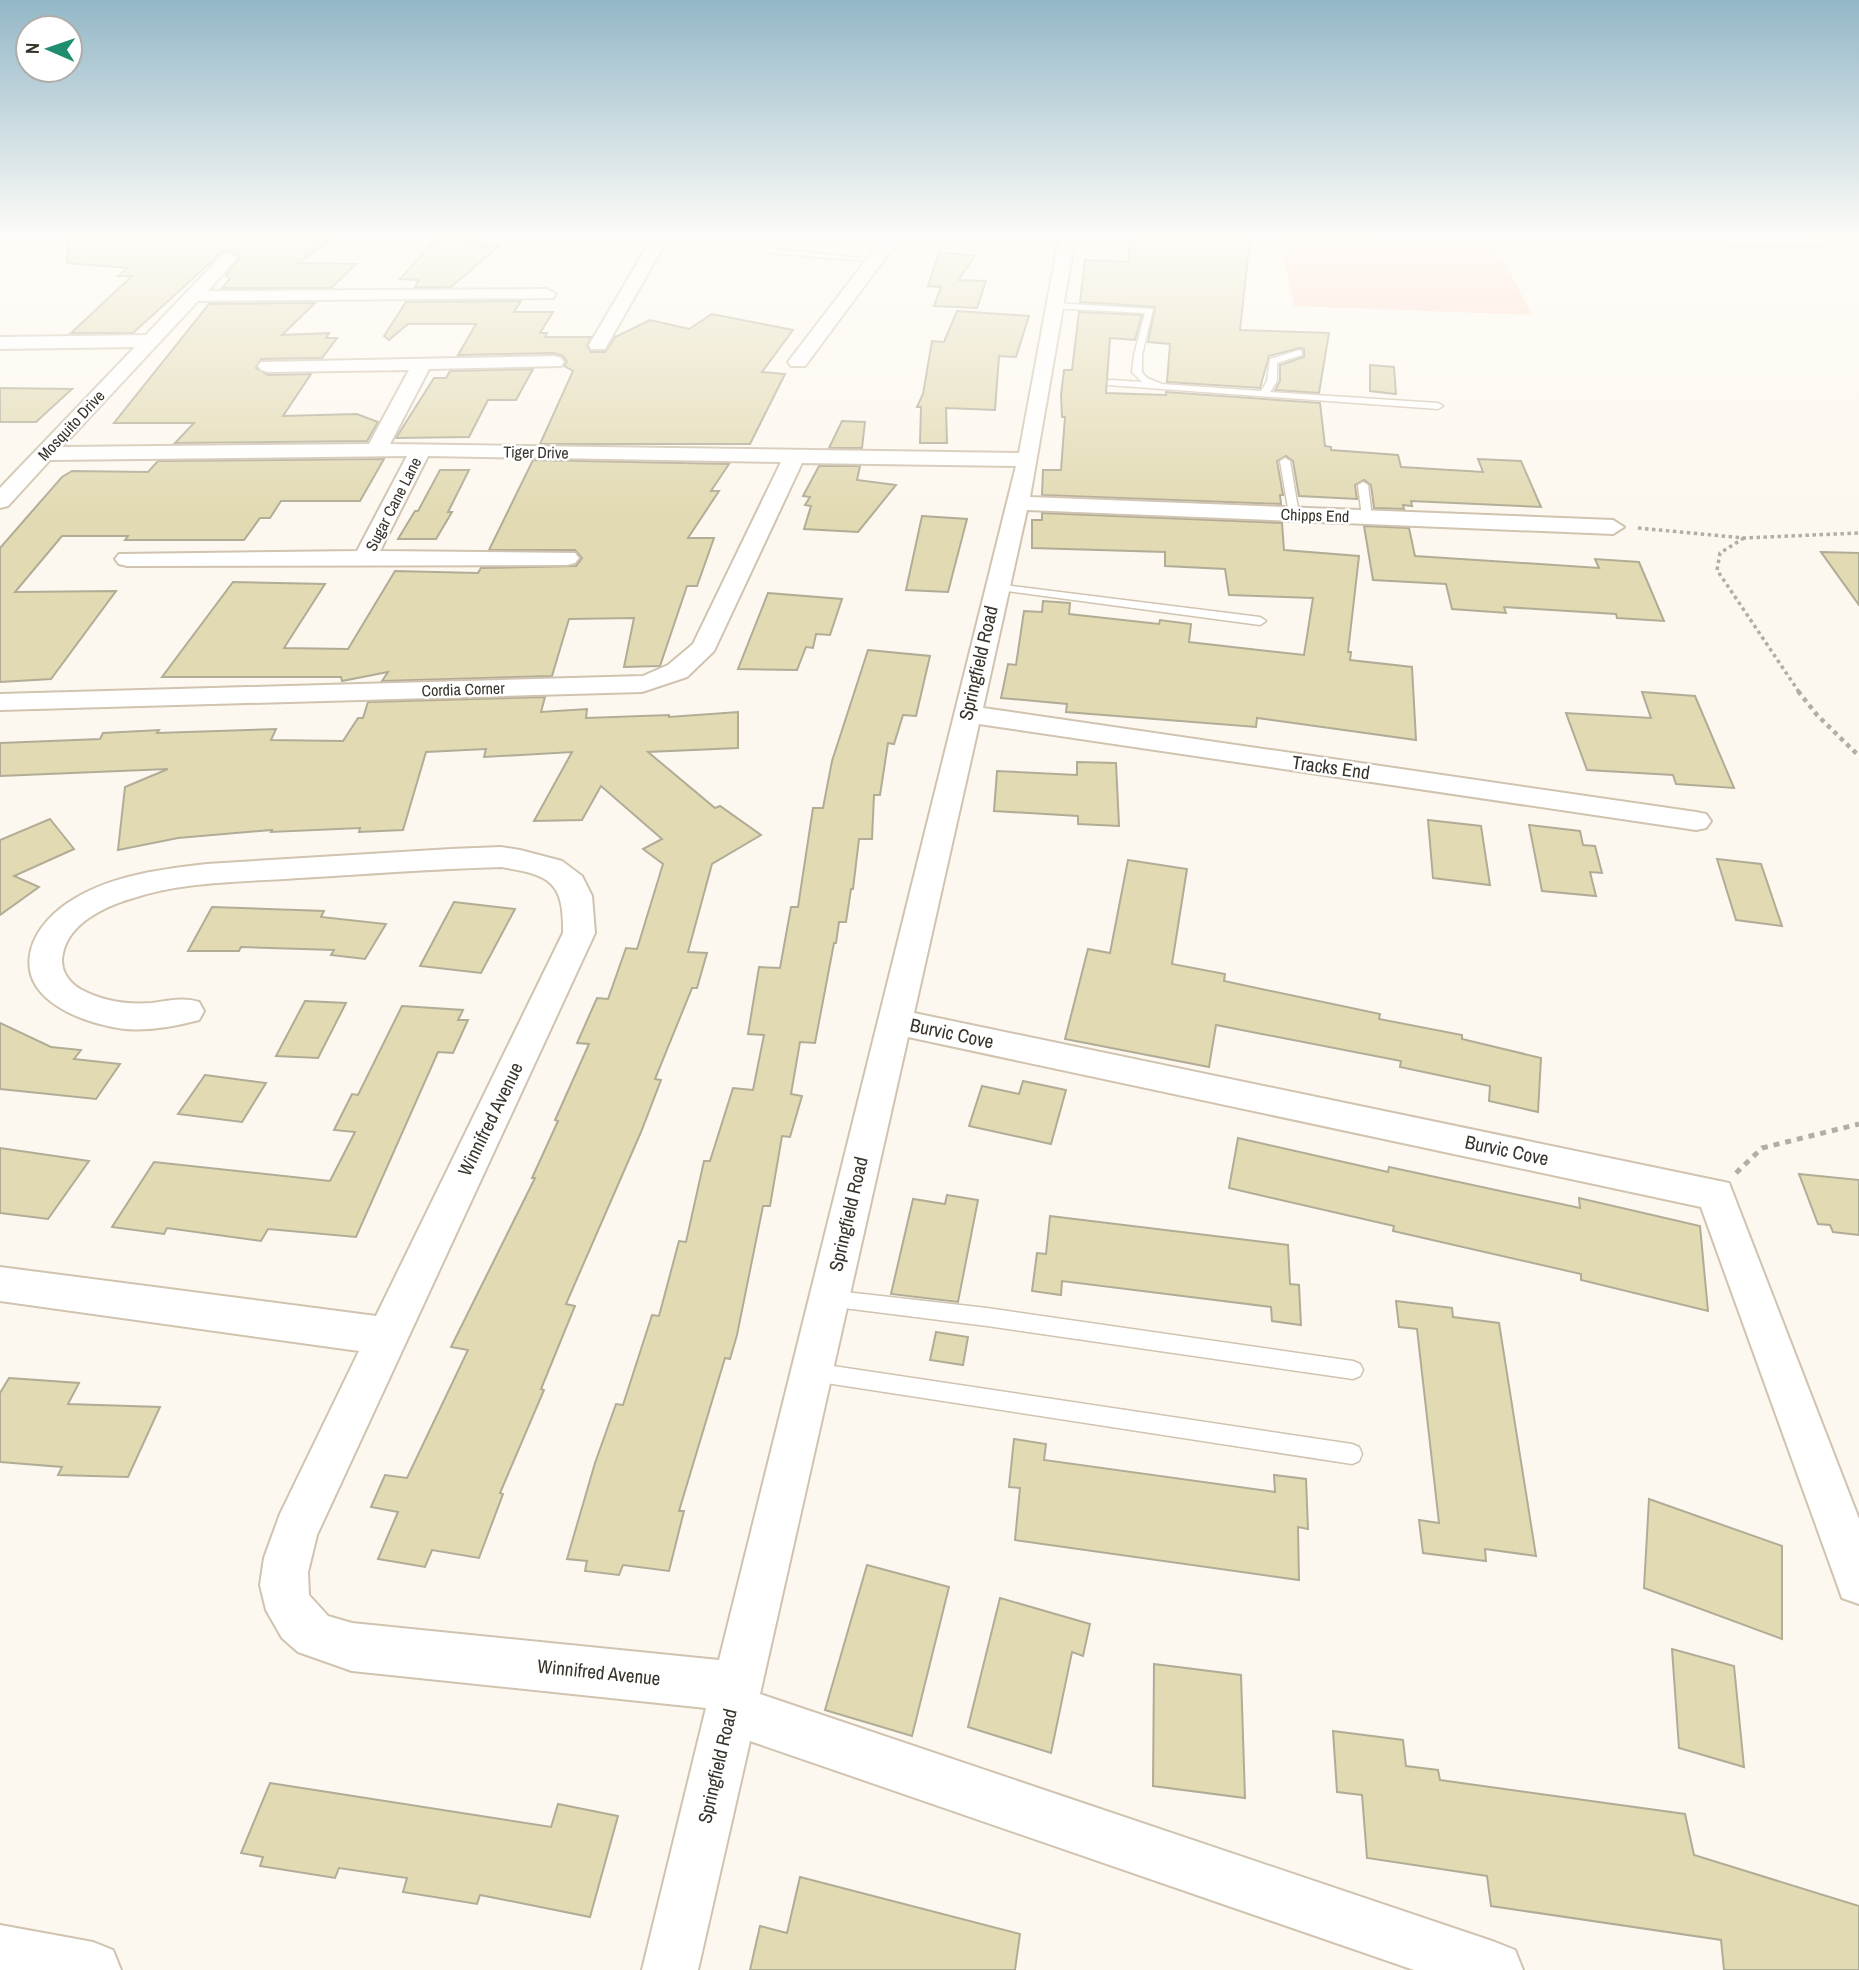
<svg xmlns="http://www.w3.org/2000/svg" width="1859" height="1970" font-family="'Archivo Narrow',sans-serif">
<rect width="100%" height="100%" fill="#fdf8ef"/>
<polygon fill="#fdd7c8" points="1279,238 1493,240 1532,315 1294,306"/>
<g fill="#e2dab3" stroke="#b1ac96" stroke-width="2">
<polygon points="69,238 333,238 298,263 356,264 331,288 222,288 230,279 226,275 240,258 230,251 223,251 133,333 71,333 132,276 118,276 128,268 67,263"/>
<polygon points="436,238 476,238 472,244 499,246 451,287 415,287 419,280 400,279"/>
<polygon points="1128,238 1250,238 1240,330 1329,333 1319,393 1275,390 1280,381 1280,365 1304,357 1304,349 1300,348 1269,356 1260,388 1167,382 1170,344 1148,342 1155,307 1080,302 1085,260 1129,262"/>
<polygon points="939,252 975,256 958,280 986,281 977,308 934,306 941,287 928,286"/>
<polygon points="521,301 514,312 553,312 540,333 547,333 545,337 591,337 587,346 591,352 605,352 615,337 650,320 689,329 712,314 793,330 762,372 785,374 750,444 540,444 573,371 564,366 567,362 563,356 554,353 458,355 476,324 408,324 389,340 384,336 406,302"/>
<polygon points="315,303 282,335 329,333 326,338 337,338 322,358 261,359 256,368 268,375 311,374 283,416 357,414 378,422 367,441 175,443 194,423 114,423 209,304"/>
<polygon points="957,311 1029,316 1016,357 999,356 995,410 946,408 947,443 920,443 921,407 917,407 923,394 932,341 944,342"/>
<polygon points="1079,312 1142,315 1135,340 1110,338 1106,393 1166,395 1166,392 1320,403 1325,446 1331,447 1331,450 1398,455 1401,467 1483,472 1478,459 1521,461 1541,507 1411,501 1412,506 1403,505 1404,509 1374,508 1371,485 1364,480 1355,485 1357,499 1299,496 1293,461 1286,456 1277,461 1283,495 1280,495 1281,504 1042,495 1043,470 1061,470 1065,417 1062,417 1061,395 1064,370 1072,370"/>
<polygon points="1370,365 1394,367 1396,394 1370,391"/>
<polygon points="533,369 516,400 488,400 469,437 396,438 434,378 446,378 450,371"/>
<polygon points="0,388 72,389 36,422 0,422"/>
<polygon points="842,421 865,422 862,448 829,448"/>
<polygon points="384,459 360,501 281,501 270,518 260,518 244,540 125,540 128,536 62,536 15,592 116,591 51,679 0,682 0,548 62,477 72,471 148,472 158,461"/>
<polygon points="533,460 729,464 711,491 719,491 688,538 714,538 697,586 687,586 660,666 624,667 634,618 569,619 552,676 382,681 388,672 342,681 341,677 162,677 233,582 325,584 284,648 348,649 395,571 478,573 481,568 576,566 582,558 575,550 489,550"/>
<polygon points="819,466 860,466 857,480 896,485 858,532 804,529 811,506 805,505 810,497 803,496"/>
<polygon points="440,470 469,470 448,512 452,512 436,539 398,539 415,511 418,511"/>
<polygon points="1042,513 1282,523 1284,550 1359,556 1348,652 1351,652 1350,660 1412,667 1416,740 1257,718 1256,727 1066,712 1067,704 1001,698 1008,664 1016,665 1024,611 1042,612 1043,601 1070,603 1069,614 1159,624 1160,620 1191,624 1189,642 1304,655 1313,598 1229,595 1225,569 1165,566 1165,552 1032,548 1032,520 1042,520"/>
<polygon points="922,516 967,519 948,592 906,590"/>
<polygon points="1364,526 1409,528 1415,556 1599,568 1595,559 1639,562 1664,621 1617,618 1616,614 1504,607 1506,613 1452,609 1446,584 1373,580"/>
<polygon points="1821,552 1859,553 1859,605"/>
<polygon points="768,593 842,599 830,635 816,634 813,648 806,647 797,670 738,669"/>
<polygon points="868,650 930,656 916,716 903,715 894,744 888,743 880,795 874,795 872,839 859,839 853,889 851,889 846,922 839,922 836,943 834,943 815,1043 800,1042 791,1094 802,1096 790,1137 782,1136 770,1206 763,1206 737,1335 730,1359 725,1358 679,1511 684,1511 669,1571 623,1565 619,1575 585,1571 587,1561 567,1559 595,1463 616,1404 623,1405 652,1315 659,1316 679,1241 686,1242 704,1161 710,1161 733,1088 753,1090 764,1035 748,1034 759,967 780,968 791,907 798,907 813,808 823,808 832,761"/>
<polygon points="1642,692 1695,696 1734,788 1676,784 1673,775 1587,770 1566,713 1651,718"/>
<polygon points="545,697 541,712 587,709 586,718 669,715 669,717 738,712 738,748 648,752 715,808 720,806 761,835 712,864 688,952 707,953 697,988 692,988 655,1079 661,1080 641,1132 566,1304 575,1306 541,1389 544,1390 500,1493 503,1494 479,1558 432,1550 425,1567 378,1559 398,1512 371,1507 385,1475 407,1478 468,1350 451,1347 535,1178 532,1178 558,1121 555,1120 589,1044 577,1043 597,998 608,999 626,948 637,949 663,864 643,849 662,839 601,786 582,820 534,821 572,752 484,757 486,749 426,752 403,830 359,832 360,828 271,832 272,830 178,838 118,850 125,787 168,769 0,776 0,743 100,739 103,733 159,730 157,733 276,729 271,740 343,741 358,718 363,718 368,702"/>
<polygon points="1077,762 1116,763 1119,826 1078,824 1078,816 994,811 997,771 1077,775"/>
<polygon points="50,819 74,849 14,876 39,887 0,915 0,840"/>
<polygon points="1428,820 1481,826 1490,885 1433,878"/>
<polygon points="1529,825 1580,831 1583,845 1595,846 1602,873 1590,872 1596,896 1542,891"/>
<polygon points="1717,859 1761,864 1782,926 1736,920"/>
<polygon points="1128,860 1187,869 1172,964 1225,974 1224,981 1380,1014 1379,1019 1462,1035 1462,1039 1541,1058 1538,1112 1489,1101 1490,1086 1400,1067 1401,1061 1216,1025 1209,1067 1065,1039 1088,949 1110,953"/>
<polygon points="454,902 515,909 481,973 420,966"/>
<polygon points="212,907 324,911 321,917 386,924 365,959 331,955 334,950 241,947 239,951 188,951"/>
<polygon points="305,1001 346,1003 318,1058 276,1056"/>
<polygon points="402,1006 463,1010 458,1020 468,1020 453,1053 438,1052 356,1237 268,1229 261,1241 167,1228 164,1234 112,1227 154,1162 330,1181 355,1132 334,1130 352,1094 358,1095"/>
<polygon points="0,1023 51,1047 81,1050 74,1059 120,1064 96,1099 0,1089"/>
<polygon points="205,1075 266,1083 242,1122 178,1114"/>
<polygon points="1023,1081 1066,1090 1051,1144 969,1126 982,1086 1019,1094"/>
<polygon points="1238,1138 1388,1172 1389,1167 1580,1208 1579,1198 1700,1226 1708,1311 1581,1280 1581,1274 1393,1231 1394,1226 1229,1188"/>
<polygon points="0,1148 89,1161 48,1219 0,1213"/>
<polygon points="1799,1174 1859,1180 1859,1235 1833,1232 1830,1225 1818,1224"/>
<polygon points="947,1195 978,1200 958,1302 891,1294 913,1199 945,1204"/>
<polygon points="1050,1216 1288,1245 1290,1284 1299,1285 1301,1325 1272,1321 1271,1307 1062,1281 1061,1295 1032,1291 1037,1253 1046,1254"/>
<polygon points="1396,1301 1452,1308 1453,1317 1499,1323 1536,1556 1485,1549 1486,1561 1423,1553 1419,1520 1439,1523 1417,1329 1399,1327"/>
<polygon points="936,1332 968,1337 963,1365 930,1360"/>
<polygon points="9,1378 79,1383 68,1404 160,1407 128,1477 58,1475 62,1467 0,1462 0,1393"/>
<polygon points="1014,1439 1046,1444 1044,1460 1275,1492 1274,1475 1306,1479 1308,1529 1298,1527 1299,1580 1015,1540 1020,1488 1009,1487"/>
<polygon points="1649,1499 1782,1546 1782,1639 1644,1588"/>
<polygon points="867,1565 949,1587 912,1736 825,1710"/>
<polygon points="1000,1598 1090,1624 1083,1656 1072,1652 1051,1753 968,1727"/>
<polygon points="1672,1649 1734,1666 1744,1767 1679,1748"/>
<polygon points="1154,1664 1241,1675 1245,1798 1153,1786"/>
<polygon points="1333,1731 1403,1740 1406,1766 1438,1770 1440,1780 1685,1814 1694,1855 1859,1906 1859,1970 1724,1970 1721,1940 1491,1906 1487,1876 1367,1858 1362,1795 1337,1792"/>
<polygon points="270,1783 551,1827 558,1804 618,1816 590,1917 480,1895 477,1904 403,1892 407,1878 339,1868 335,1878 260,1866 263,1857 241,1853"/>
<polygon points="800,1877 1020,1934 1015,1970 750,1970 760,1926 787,1933"/>
</g>
<g fill="none" stroke-linecap="round" stroke-linejoin="round">
<defs>
<g id="service">
<polygon points="770,238 778,238 774,249 881,260 877,262 770,253 766,251"/>
<polygon points="1055,303 1153,309 1142,355 1142,372 1147,378 1162,384 1261,391 1267,381 1270,359 1299,350 1302,351 1302,355 1277,363 1277,381 1270,392 1438,403 1443,406 1438,409 1108,385 1108,381 1111,380 1142,382 1132,372 1134,355 1145,313 1052,308 1052,304"/>
<polygon points="1285,458 1290,461 1299,514 1294,517 1289,514 1280,461"/>
<polygon points="1363,482 1368,485 1372,517 1367,520 1362,517 1358,485"/>
<polygon points="996,584 1260,617 1266,621 1260,625 992,589 992,585"/>
<polygon points="828,1290 987,1308 1353,1361 1360,1364 1363,1370 1360,1376 1353,1379 987,1326 828,1306 821,1304 818,1298 821,1292"/>
<polygon points="813,1363 1352,1444 1359,1447 1362,1454 1359,1461 1352,1464 813,1381 806,1378 803,1372 806,1366"/>
</g>
<g id="minor">
<polygon points="652,238 668,238 605,349 591,349 589,345"/>
<polygon points="883,238 900,238 805,366 791,366 788,362 791,358"/>
<path d="M1059,238H1075L1030,497L1613,520L1624,527L1613,534L1027,510L983,708L1696,812L1706,814L1711,821L1706,828L1696,830L979,724L914,1013L1729,1183L1859,1519V1604L1842,1598L1836,1581L1701,1207L908,1037L760,1694L1495,1942L1515,1950L1523,1970H1414L750,1741L698,1970H642L706,1708L352,1671L298,1652L282,1638L266,1610L260,1585L264,1558L280,1514L359,1351L0,1301V1267L376,1316L563,933C564,881 550,875 501,867C433,869 366,874 299,878C243,882 183,881 130,899C103,907 69,924 63,953C59,968 67,981 80,989C102,1001 126,1005 152,1003C168,1001 183,997 199,1002L204,1011L199,1020C177,1026 148,1031 125,1029C87,1024 18,1002 31,950C36,929 55,910 74,899C113,875 163,869 207,864L451,849L501,847L520,850L562,861L582,876L592,896L595,933L317,1535L308,1572L309,1595L328,1616L352,1623L719,1660L1016,466L802,463L714,651L687,677L642,692L0,710V694L643,676L668,665L693,644L781,462L428,456L380,551L575,553L579,558L575,563L567,565L127,566L119,564L115,559L119,554L357,551L407,456L50,460L8,506L0,508V488L135,347L0,349V337L146,335L223,254L229,253L237,258L208,291L547,289L556,294L553,298L198,301L62,447L369,444L409,370L268,372L261,370L258,366L261,362L554,356L561,358L564,362L561,366L429,369L390,444L1019,453Z"/>
<polygon points="0,1925 93,1942 113,1950 121,1970 0,1970"/>
</g>
<polygon id="secondary" points="1688,238 1859,238 1859,247 1697,244"/>
<polygon id="trunk" points="1821,238 1859,238 1859,244 1822,244"/>
</defs>
<use href="#service" stroke="#d0c3af" stroke-width="3"/>
<use href="#minor" stroke="#d0c3af" stroke-width="4"/>
<use href="#secondary" stroke="#d0c3af" stroke-width="4"/>
<use href="#trunk" stroke="#b78b64" stroke-width="4"/>
<g stroke="#b2ada5" stroke-width="3.5" stroke-dasharray="3.5 3.5" stroke-linecap="butt">
<polyline points="1638,528 1744,538 1859,533"/>
<polyline points="1744,538 1720,553 1717,570 1799,692"/>
</g>
<polyline stroke="#b2ada5" stroke-width="4.5" stroke-dasharray="4.5 4.5" stroke-linecap="butt" points="1798,691 1817,715 1859,756"/>
<polyline stroke="#b2ada5" stroke-width="5" stroke-dasharray="6 6" stroke-linecap="butt" points="1736,1173 1762,1148 1859,1124"/>
<use href="#service" fill="#fff" fill-rule="evenodd"/>
<use href="#minor" fill="#fff" fill-rule="evenodd"/>
<use href="#secondary" fill="#fff" fill-rule="evenodd"/>
<use href="#trunk" fill="#fcc89c" fill-rule="evenodd"/>
</g>
<linearGradient id="sky" x2="0" y2="1"><stop stop-color="#93b7c7"/><stop offset="0.46" stop-color="#fefcf8"/><stop offset="1" stop-color="#fefcf8" stop-opacity="0"/></linearGradient>
<rect width="1859" height="514" fill="url(#sky)"/>
<g text-anchor="middle" stroke-width="5" stroke-linejoin="round" paint-order="stroke">
<g font-size="16" fill="#38332b" stroke="#fff">
<text transform="translate(71 425) rotate(-47)" y="6">Mosquito Drive</text>
<text transform="translate(536 452) rotate(1)" y="6">Tiger Drive</text>
<text transform="translate(393 504) rotate(-63)" y="6">Sugar Cane Lane</text>
<text transform="translate(1315 515) rotate(2)" y="6">Chipps End</text>
<text transform="translate(463 689) rotate(-2)" y="6">Cordia Corner</text>
</g>
<g font-size="19" fill="#38332b" stroke="#fff">
<text transform="translate(978 663) rotate(-77)" y="7">Springfield Road</text>
<text transform="translate(1331 767) rotate(8)" y="7">Tracks End</text>
<text transform="translate(952 1033) rotate(12)" y="7">Burvic Cove</text>
<text transform="translate(490 1119) rotate(-64)" y="7">Winnifred Avenue</text>
<text transform="translate(1507 1150) rotate(12)" y="7">Burvic Cove</text>
<text transform="translate(848 1214) rotate(-77)" y="7">Springfield Road</text>
<text transform="translate(599 1672) rotate(6)" y="7">Winnifred Avenue</text>
<text transform="translate(717 1766) rotate(-77)" y="7">Springfield Road</text>
</g>
</g>
<g transform="translate(49 49) rotate(272)"><circle r="33" fill="#ffffff" stroke="#afadaa" stroke-width="2"/>
<path d="M0-5L12 26L0 18L-12 26Z" fill="#1e8e6f"/>
<text y="-10" font-size="19" font-weight="bold" text-anchor="middle" fill="#38332b">N</text>
</g>
</svg>
